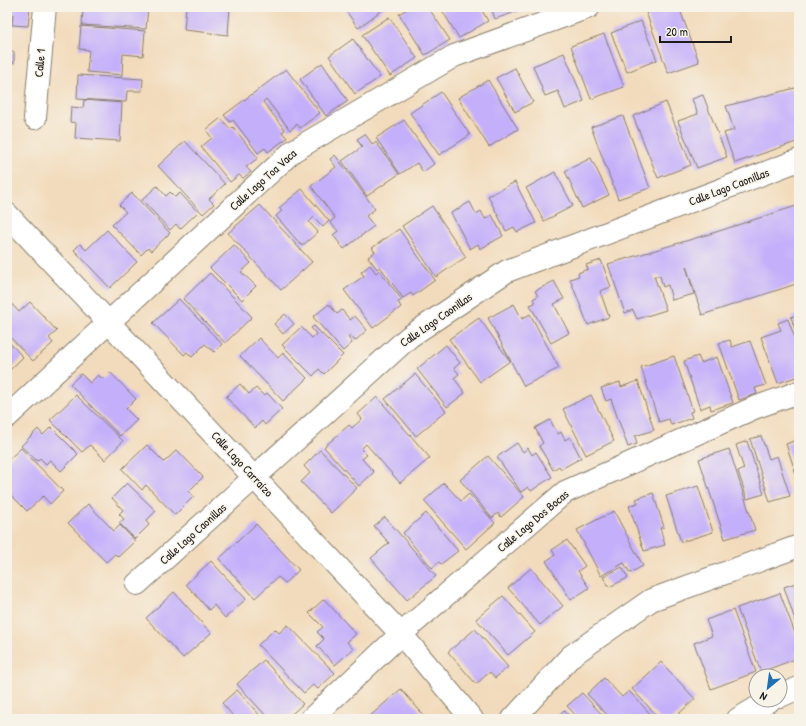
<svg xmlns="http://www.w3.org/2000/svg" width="806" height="726" font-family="'Patrick Hand',sans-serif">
<rect width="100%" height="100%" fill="#f7f3e8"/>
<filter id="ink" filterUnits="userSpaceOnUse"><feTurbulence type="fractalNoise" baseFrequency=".025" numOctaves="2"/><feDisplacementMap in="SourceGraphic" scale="8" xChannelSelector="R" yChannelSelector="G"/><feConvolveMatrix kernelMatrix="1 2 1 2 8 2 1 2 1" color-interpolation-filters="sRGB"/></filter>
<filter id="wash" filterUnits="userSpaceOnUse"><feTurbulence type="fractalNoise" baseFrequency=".012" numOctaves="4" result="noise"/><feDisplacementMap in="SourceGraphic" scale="16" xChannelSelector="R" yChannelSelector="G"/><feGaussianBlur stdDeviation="0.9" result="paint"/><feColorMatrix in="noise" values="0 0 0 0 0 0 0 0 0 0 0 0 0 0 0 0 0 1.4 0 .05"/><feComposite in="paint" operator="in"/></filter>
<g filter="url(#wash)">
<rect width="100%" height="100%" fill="#f2dbbc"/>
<g id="blocks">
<g fill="#c4b0fa">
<polygon points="7,7 30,7 28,26 12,25 13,14 7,14"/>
<polygon points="83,7 148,7 146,29 82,25"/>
<polygon points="186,7 230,7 228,35 184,30"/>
<polygon points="352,7 386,7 358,28 346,11"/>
<polygon points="410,7 428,7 450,40 425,55 399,14"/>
<polygon points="440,7 480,7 488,21 459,38"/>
<polygon points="491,7 520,7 521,10 495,19"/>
<polygon points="644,7 679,7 699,62 668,73"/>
<polygon points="389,17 417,58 390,76 362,35"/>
<polygon points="641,21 657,60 627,72 611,33"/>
<polygon points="81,26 145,31 143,56 123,54 122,75 87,72 89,50 79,49"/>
<polygon points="604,34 624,87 591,99 571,46"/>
<polygon points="7,38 9,39 8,51 7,51"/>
<polygon points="353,39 380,77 355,94 329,56"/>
<rect x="7" y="52" width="7" height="11"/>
<polygon points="564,53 584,101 565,109 558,91 545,96 533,66"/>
<polygon points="322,63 348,101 326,116 300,79"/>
<polygon points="515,68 533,102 515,112 496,78"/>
<polygon points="286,69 320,113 300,128 297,124 290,130 266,99 263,102 285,130 282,132 287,138 268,152 265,148 258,153 233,120 230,122 224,115"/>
<polygon points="78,75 143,79 142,91 127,91 126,102 77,99"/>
<polygon points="488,80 518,129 489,147 458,98"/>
<polygon points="799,87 799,141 735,163 724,133 734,130 726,106"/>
<polygon points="441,92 470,135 439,155 410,113"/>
<polygon points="703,95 727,157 697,168 678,121 698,114 692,99"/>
<polygon points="7,98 10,98 9,123 7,123"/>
<polygon points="84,100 122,103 120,141 75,138 76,123 70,122 71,107 83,108"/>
<polygon points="666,102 691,165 658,178 633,116"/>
<polygon points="623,116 650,188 618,199 591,127"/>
<polygon points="221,118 230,129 233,127 258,158 246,167 251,172 243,178 239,175 230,182 201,147 212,138 206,130"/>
<polygon points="404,120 434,164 423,172 417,163 400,174 376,138"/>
<polygon points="365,134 373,145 376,142 399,174 367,196 342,161 362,147 357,139"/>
<polygon points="185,141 225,184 209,199 214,204 203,214 158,166"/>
<polygon points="335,155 375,209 366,216 374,226 344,249 333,235 338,231 330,222 335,218 311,186 336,167 330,159"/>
<polygon points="591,158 609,195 582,208 565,171"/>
<polygon points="555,172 573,206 544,221 526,188"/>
<polygon points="515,182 536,223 517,232 514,227 506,231 488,196"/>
<polygon points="157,186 166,196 170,192 175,197 180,193 198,212 180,229 176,224 170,230 142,200"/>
<polygon points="302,189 329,221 323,227 314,217 309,222 318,232 302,246 276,216 282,211 279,208"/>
<polygon points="132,193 170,233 151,251 148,248 141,255 112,225 126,212 119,205"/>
<polygon points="470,202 476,214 481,211 485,219 492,215 503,236 480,249 478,244 470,249 451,213"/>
<polygon points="260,205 312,262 281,290 228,233"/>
<polygon points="799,205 799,283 702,315 686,266 694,294 672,300 668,285 663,287 660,276 654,276 666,310 637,319 633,310 625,313 608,264 716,232"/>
<polygon points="432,206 466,257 436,277 402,226"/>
<polygon points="399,229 435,280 413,296 411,293 403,298 380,267 377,269 368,257 375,252 372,248"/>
<polygon points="107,230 137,262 110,288 74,250 80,244 86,250"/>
<polygon points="234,245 251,263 241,272 256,286 242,300 210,268"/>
<polygon points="601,260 611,287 600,291 609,317 588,325 570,279 579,276 578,273 588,269 586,265"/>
<polygon points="370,265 376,273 379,270 402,300 398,302 401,307 373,328 344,290 364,276 361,272"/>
<polygon points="210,273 252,317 225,343 183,299"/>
<polygon points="554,281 564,299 554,304 569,333 551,343 530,305 535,303 533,299 538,296 535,291"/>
<polygon points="7,299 19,312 30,302 57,331 49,338 53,343 33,361 7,334"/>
<polygon points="179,299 222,344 214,352 205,344 192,357 187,352 184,355 153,323"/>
<polygon points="329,304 337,314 342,310 350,320 355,316 367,330 355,341 350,335 348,337 352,343 343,351 313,317"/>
<polygon points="514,304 522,319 530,314 559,368 524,386 488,318"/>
<polygon points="285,314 294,324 283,334 274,324"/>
<polygon points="799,314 799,342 791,317"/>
<polygon points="479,318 510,361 480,382 449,339"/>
<polygon points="788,319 799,349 799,376 778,383 761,337 781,330 778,323"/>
<polygon points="314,326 343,355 324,374 319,369 313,376 282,345 301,327 312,338 316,334 311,328"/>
<polygon points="259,338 278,358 283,353 307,378 283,401 240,356"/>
<polygon points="7,340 23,357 7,373"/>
<polygon points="730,340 732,347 750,341 766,385 755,388 757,394 739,400 719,343"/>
<polygon points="446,345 460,363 454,368 459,374 454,378 465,393 447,407 417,369"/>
<polygon points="674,356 693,411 690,412 692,418 671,425 669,419 659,422 641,367"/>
<polygon points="698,356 701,363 717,357 733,403 711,410 710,405 700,409 684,361"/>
<polygon points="110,372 136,399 126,409 137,420 120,436 70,384 81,374 90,383 98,375 103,379"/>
<polygon points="415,374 446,411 416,436 385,399"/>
<polygon points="638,381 654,430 635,436 637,444 628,447 611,399 606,401 601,388 620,382 621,387"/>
<polygon points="240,384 249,394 256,388 264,396 267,393 282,409 265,425 262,421 255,428 226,397"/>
<polygon points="76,395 123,441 105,460 90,445 82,452 50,420"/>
<polygon points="591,395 614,441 586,455 563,409"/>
<polygon points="377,397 430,458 400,483 366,444 361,449 367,455 362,459 374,472 359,486 324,447 349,425 352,428 362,419 358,414"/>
<polygon points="550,420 558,434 561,432 565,440 570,437 581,458 561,469 559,466 553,470 539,446 543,443 535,428"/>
<polygon points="51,427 78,454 61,471 50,460 46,464 40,458 37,461 21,446 38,429 43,435"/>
<polygon points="761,436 769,459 777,456 790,496 770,502 750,439"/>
<polygon points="799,439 799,483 786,444"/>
<polygon points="747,441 764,494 747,499 738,471 744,469 736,445"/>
<polygon points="517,443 523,452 528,448 532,455 536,452 552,477 531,491 528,487 521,492 497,457"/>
<polygon points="147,445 164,462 177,450 203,477 189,491 194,496 175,515 146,485 142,490 122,469"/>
<polygon points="21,448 63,491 50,504 43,496 27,511 7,491 7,461"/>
<polygon points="729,449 755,530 725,539 699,459"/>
<polygon points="320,450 357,488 331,513 301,482 310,473 304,466"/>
<polygon points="488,456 524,497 501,517 498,513 492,518 460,480"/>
<polygon points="127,483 156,511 146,521 149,525 135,539 119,523 124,519 119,514 123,510 112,498"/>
<polygon points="444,483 461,501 469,494 495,523 466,549 424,501"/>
<polygon points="698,486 713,532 681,542 666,496"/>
<polygon points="653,493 664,527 660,528 665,545 644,551 629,506 638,503 636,499"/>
<polygon points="88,504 114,531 120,525 135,541 118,557 115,554 106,562 68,523"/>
<polygon points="614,511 643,566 630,573 624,563 601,576 577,530"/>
<polygon points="426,513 458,551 441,564 439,562 432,568 403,533"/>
<polygon points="385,517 436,576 407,600 371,558 389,543 374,526"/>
<polygon points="256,524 299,570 285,583 278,577 255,598 219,559"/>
<polygon points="567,540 585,566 578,571 589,588 571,600 546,561 555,555 552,550"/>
<polygon points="211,561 246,599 225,618 214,605 209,610 186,584"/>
<polygon points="622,567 628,578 609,587 603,577"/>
<polygon points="531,568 563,606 540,625 508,588"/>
<polygon points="799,582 799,632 784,587"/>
<polygon points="174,592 211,633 183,658 146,618"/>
<polygon points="780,593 799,644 799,652 796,653 798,658 761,672 737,608"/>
<polygon points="503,596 535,632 508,655 476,619"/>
<polygon points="324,599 356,634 347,642 353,649 335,665 317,646 324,639 317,632 323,627 309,613"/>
<polygon points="733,610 756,672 711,689 694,643 712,636 706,620"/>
<polygon points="288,625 335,673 318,689 313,685 304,693 258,645 275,629 279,633"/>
<polygon points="475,629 508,667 495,678 490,672 476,684 448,652"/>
<polygon points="264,660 303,704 286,719 269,719 237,684"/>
<polygon points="661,662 695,699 673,719 660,719 632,689"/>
<polygon points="604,678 622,697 629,691 655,719 611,719 587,694"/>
<polygon points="401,689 427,719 370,719 369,717"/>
<polygon points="237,690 263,719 230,719 233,716 222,703"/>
<polygon points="582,693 606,719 579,719 567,706"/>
<polygon points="564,710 572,719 554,719"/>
</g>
</g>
</g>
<g filter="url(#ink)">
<use href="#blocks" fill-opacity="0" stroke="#877c6c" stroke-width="1"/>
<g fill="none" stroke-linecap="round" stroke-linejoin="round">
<defs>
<g id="minor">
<polyline points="35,118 45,7"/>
<polyline points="7,214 401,634 472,719"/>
<polyline points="7,417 293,151 454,56 589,7"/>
<polyline points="137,584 409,337 507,271 799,160"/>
<polyline points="780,696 799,688"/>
<polyline points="311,719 401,634 565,492 754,408 799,392"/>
<polyline points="513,719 571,656 651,600 799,546"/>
<polyline points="738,719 770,700"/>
</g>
</defs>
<use href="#minor" stroke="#877c6c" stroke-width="24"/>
<use href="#minor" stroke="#fff" stroke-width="22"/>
</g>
</g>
<g text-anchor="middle" stroke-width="3" stroke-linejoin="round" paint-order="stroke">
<g font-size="12" fill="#1c1c1c" stroke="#f7f3e8">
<text transform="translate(40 63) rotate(-85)" y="4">Calle 1</text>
<text transform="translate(263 180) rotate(-42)" y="4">Calle Lago Toa Vaca</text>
<text transform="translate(729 187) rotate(-21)" y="4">Calle Lago Caonillas</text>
<text transform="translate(436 320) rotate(-35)" y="4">Calle Lago Caonillas</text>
<text transform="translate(242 464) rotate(47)" y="4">Calle Lago Carraízo</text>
<text transform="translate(533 521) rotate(-40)" y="4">Calle Lago Dos Bocas</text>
<text transform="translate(193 534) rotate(-42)" y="4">Calle Lago Caonillas</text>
</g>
</g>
<rect width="806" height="726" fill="none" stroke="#f7f3e8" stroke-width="24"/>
<g transform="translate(768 688) rotate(209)"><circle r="19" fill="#f7f3e8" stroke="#9f9d96"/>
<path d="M0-3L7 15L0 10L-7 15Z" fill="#1f6fb2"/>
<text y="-6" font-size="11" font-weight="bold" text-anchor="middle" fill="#1c1c1c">N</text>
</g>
<path d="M660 36v6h71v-6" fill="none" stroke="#1c1c1c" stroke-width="2"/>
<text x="666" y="36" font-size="12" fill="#1c1c1c" stroke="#f7f3e8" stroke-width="3" paint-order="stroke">20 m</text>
</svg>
